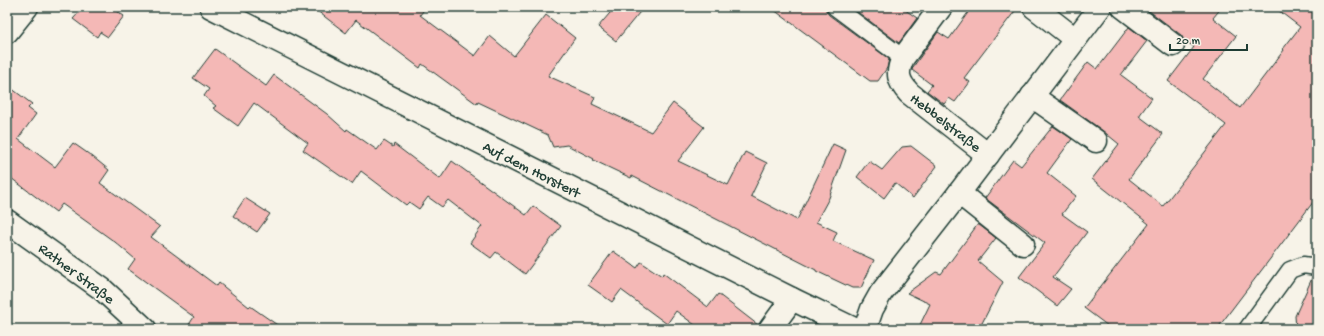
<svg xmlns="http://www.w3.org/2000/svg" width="1324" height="336" font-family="'Gochi Hand',sans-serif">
<rect width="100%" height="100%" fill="#f7f3e8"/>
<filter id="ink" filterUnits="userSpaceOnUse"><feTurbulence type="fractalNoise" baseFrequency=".025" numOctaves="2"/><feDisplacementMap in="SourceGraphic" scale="8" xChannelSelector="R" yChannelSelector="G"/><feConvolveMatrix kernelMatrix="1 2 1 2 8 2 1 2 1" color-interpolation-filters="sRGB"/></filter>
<g filter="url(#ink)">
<g fill="#f4b8b6" stroke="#1f3d34">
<polygon points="84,7 111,7 124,16 108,37 100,32 97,37 73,19"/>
<polygon points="312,7 426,7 420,15 475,56 490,36 514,56 546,15 575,38 548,76 595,97 592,104 651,132 673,103 704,127 678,161 728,185 745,152 767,163 751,196 797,220 833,144 846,150 829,198 816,222 837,232 833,241 874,260 861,288 852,288 816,271 816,270 632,176 631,178 593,160 594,159 567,145 553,147 548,135 478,102 477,104 422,64 420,68 356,20 346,33"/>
<polygon points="615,7 644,7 616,41 598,27"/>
<polygon points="770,7 826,7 826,11 829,15 889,59 887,68 878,81 870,81"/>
<polygon points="851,7 901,7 917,18 899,43"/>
<polygon points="972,7 1018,7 964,78 970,82 955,102 949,98 944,104 927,91 932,85 912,70 913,67 938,32 949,39"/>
<polygon points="1144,7 1222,7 1213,18 1236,36 1203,79 1240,108 1284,50 1283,49 1300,27 1274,7 1317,7 1317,197 1217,329 1112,329 1084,308 1149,224 1092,179 1119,144 1103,131 1060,100 1088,62 1097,69 1129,27 1147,41 1121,75 1152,98 1139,116 1163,134 1129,179 1163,206 1226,125 1168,81 1194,47 1184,40 1181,35"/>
<polygon points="215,49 266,86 274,75 327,114 346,131 347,129 377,150 384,141 393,147 394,144 440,179 452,161 526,215 533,206 561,226 525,274 496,252 491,258 470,243 482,226 448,200 442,207 428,197 419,209 409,202 406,205 361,171 352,184 303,150 308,143 254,103 238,126 213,108 216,106 204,96 209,89 193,78"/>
<polygon points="7,85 32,104 28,108 36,114 18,139 55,167 73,143 93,157 109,170 100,183 160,227 151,237 217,286 219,283 249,307 250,306 283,329 186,329 194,317 128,269 135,259 115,242 62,204 56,212 7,175"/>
<polygon points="1053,126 1072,139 1047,173 1076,196 1062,214 1087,232 1053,277 1071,289 1057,306 1019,277 1045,243 985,198 1013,160 1021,166"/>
<polygon points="911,146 937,166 913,198 895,183 884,198 857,177 869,161 882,170 902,147"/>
<polygon points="245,198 270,214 257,232 233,216"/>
<polygon points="978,224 996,238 978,261 1003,282 979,329 918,329 930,304 907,293 936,272 941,274"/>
<polygon points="613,251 637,268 641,262 662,276 663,273 708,307 718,294 758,325 758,329 692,329 695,325 676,311 667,324 621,290 612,302 588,285"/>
<polygon points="1313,276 1317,276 1317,329 1296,329 1295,316"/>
</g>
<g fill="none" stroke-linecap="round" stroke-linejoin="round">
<defs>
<g id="lane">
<polyline points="835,7 903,58"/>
<polyline points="1247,329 1290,270 1303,265 1317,267"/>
</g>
<g id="street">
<polyline points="211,7 792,299 854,329"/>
<path d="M941,7L903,58C896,73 898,81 909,93L988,155"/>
<polyline points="1034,7 1075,39"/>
<polyline points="1123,7 1173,45"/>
<polyline points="7,32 27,7"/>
<polyline points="1032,96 1096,141"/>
<polyline points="959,193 1023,244"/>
<polyline points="770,329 792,299"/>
<polyline points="865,329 872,309 881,293 959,193 1100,7"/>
</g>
<polyline id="secondary" points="7,221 102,289 145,329"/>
</defs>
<use href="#lane" stroke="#1f3d34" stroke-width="19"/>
<use href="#street" stroke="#1f3d34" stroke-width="25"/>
<use href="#secondary" stroke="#1f3d34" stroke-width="25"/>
<use href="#lane" stroke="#f7f3e8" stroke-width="16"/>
<use href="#street" stroke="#f7f3e8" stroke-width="22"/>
<use href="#secondary" stroke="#f7f3e8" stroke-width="22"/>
</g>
</g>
<g text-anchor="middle" stroke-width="4" stroke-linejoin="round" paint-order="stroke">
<g font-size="15" fill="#1f3d34" stroke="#f7f3e8">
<text transform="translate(946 122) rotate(38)" y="5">Hebbelstraße</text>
<text transform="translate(532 169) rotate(27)" y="5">Auf dem Horstert</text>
<text transform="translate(77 273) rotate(37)" y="5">Rather Straße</text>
</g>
</g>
<rect width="1324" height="336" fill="none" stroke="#f7f3e8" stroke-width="24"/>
<rect x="12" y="12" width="1300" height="312" fill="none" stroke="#1f3d34" stroke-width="1.5" filter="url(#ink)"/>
<path d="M1170 44v6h77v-6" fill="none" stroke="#1f3d34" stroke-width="2"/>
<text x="1176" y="44" font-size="12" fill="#1f3d34" stroke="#f7f3e8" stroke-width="3" paint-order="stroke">20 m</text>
</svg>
